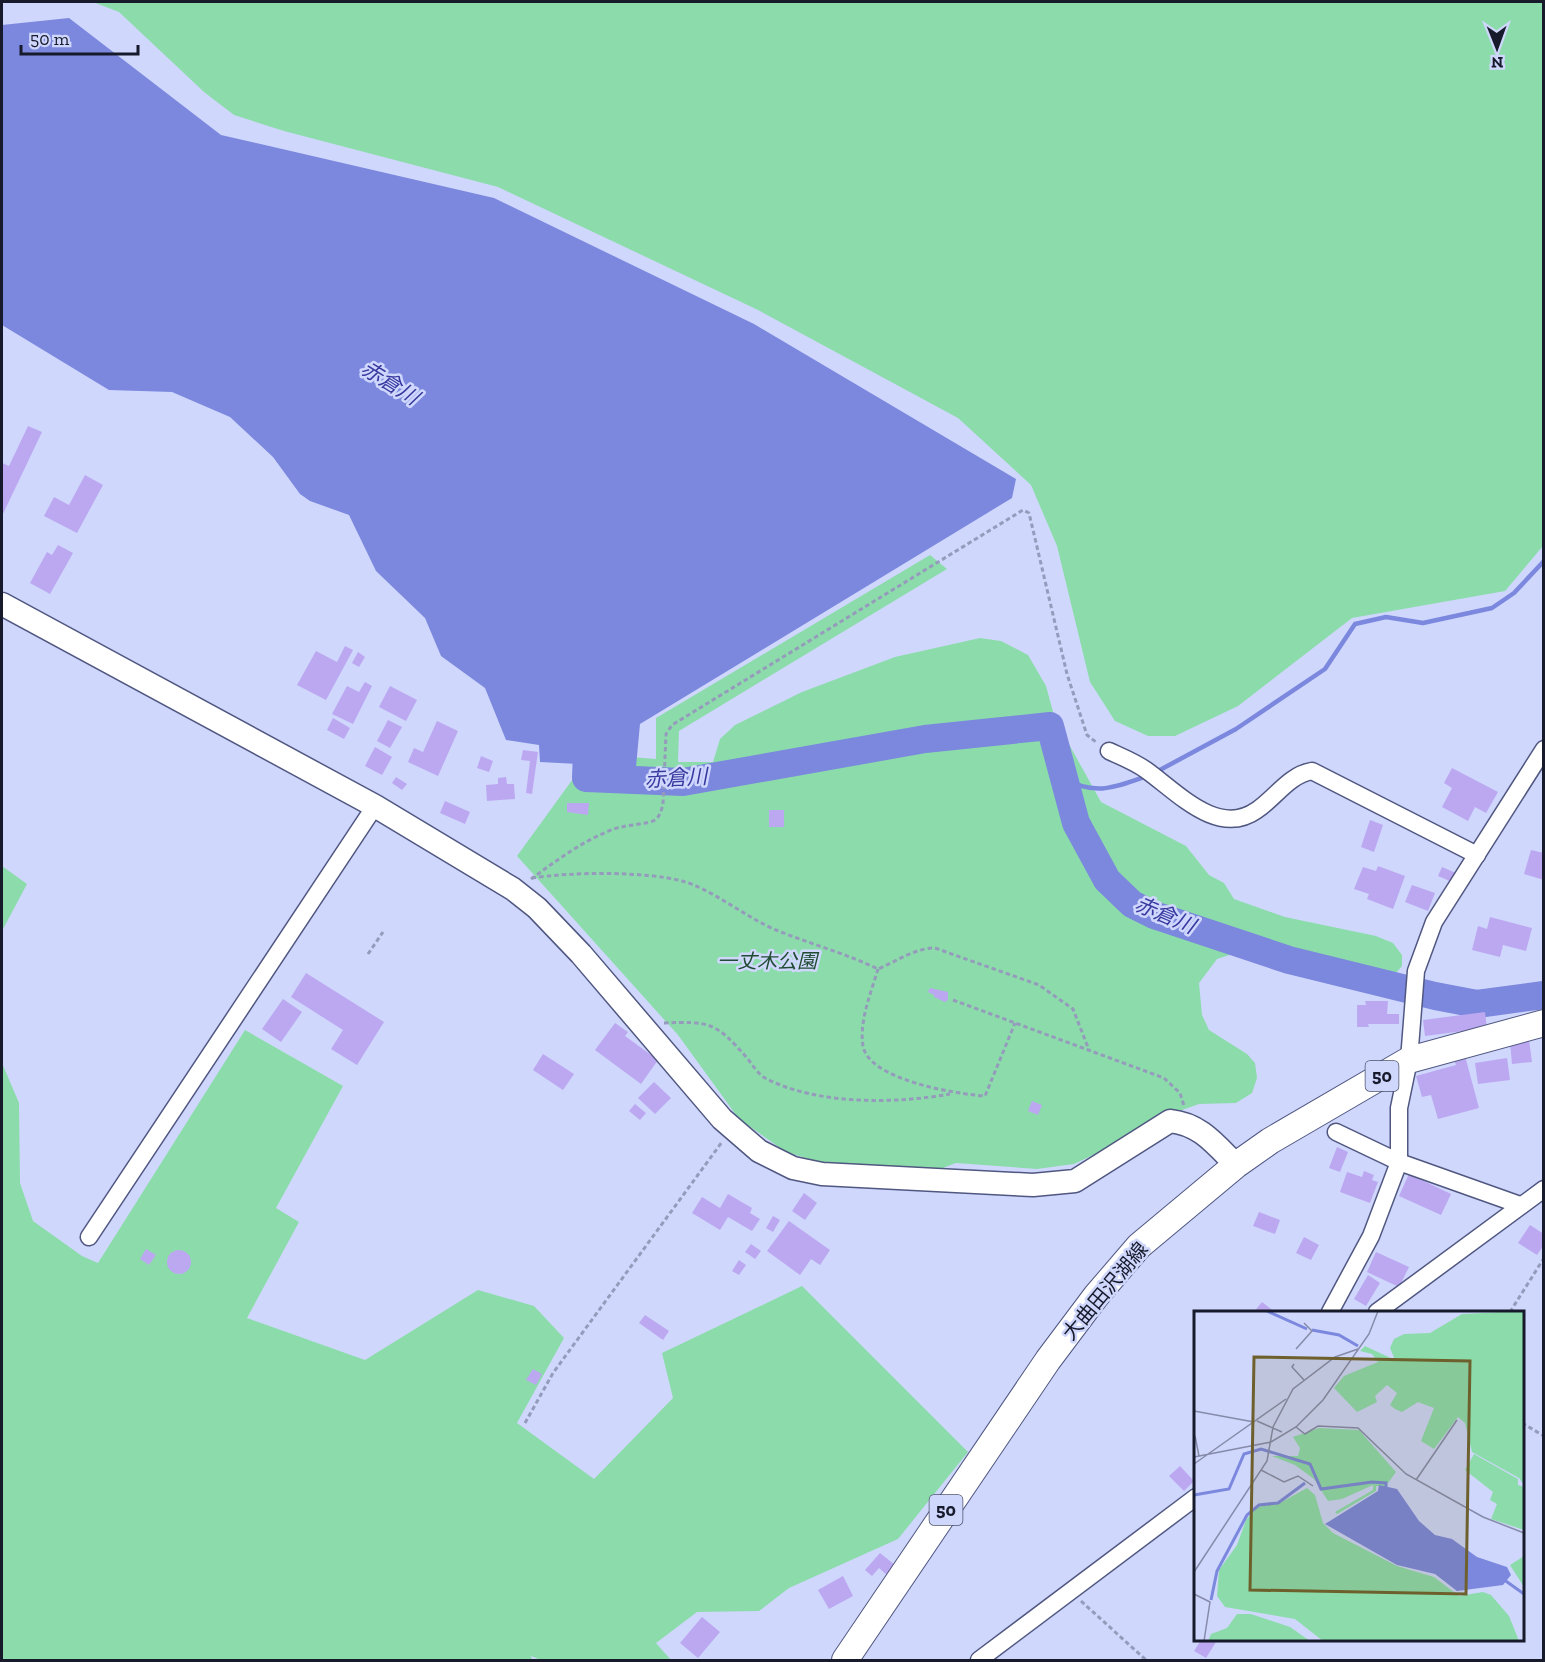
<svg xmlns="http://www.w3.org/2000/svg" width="1545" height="1662" font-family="'Zilla Slab','Noto Sans JP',serif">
<rect width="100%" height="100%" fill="#cfd7fd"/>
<g fill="#8cdcab">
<polygon points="93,2 1543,2 1543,546 1505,591 1352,618 1238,706 1175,736 1148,736 1115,721 1090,682 1057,546 1031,485 958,418 758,310 498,187 284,131 234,115 204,92 119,12"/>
<polygon points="930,555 947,569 679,731 678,762 713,762 720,739 735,725 802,692 895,657 980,638 1001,641 1028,655 1046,686 1055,719 1101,802 1186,846 1209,875 1224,883 1234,899 1285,917 1376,936 1393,943 1402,955 1402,966 1396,973 1379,974 1295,948 1260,945 1217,959 1199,983 1202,1015 1209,1030 1247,1054 1255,1063 1257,1078 1252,1093 1236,1103 1199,1104 1148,1122 1110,1147 1074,1164 1037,1169 956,1163 935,1171 819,1162 786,1152 739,1119 678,1035 517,856 591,754 656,759 656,718"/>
<polygon points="2,866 27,884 2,931"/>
<polygon points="245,1030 343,1086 276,1208 299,1222 247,1318 365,1360 478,1290 534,1306 564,1338 517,1423 594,1479 673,1398 662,1353 802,1286 968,1452 898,1539 789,1588 759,1611 697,1612 656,1643 671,1660 541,1660 531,1656 532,1660 2,1660 2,1063 19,1103 20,1183 33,1221 82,1256 98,1263"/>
</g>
<polygon fill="#7b88de" points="69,18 221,135 494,198 754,324 1016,479 1012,498 640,724 636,767 540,762 539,745 506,740 485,688 441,656 425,618 376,571 349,515 310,501 300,494 273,457 230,417 172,392 109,390 2,325 2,25"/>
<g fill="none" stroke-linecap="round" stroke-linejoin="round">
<g stroke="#7b88de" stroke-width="4.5">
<polyline points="1158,771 1236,729 1325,669 1355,624 1386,617 1423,623 1492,608 1514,593 1544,561"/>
<path d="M1063,778C1095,796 1113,788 1147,776"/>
</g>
<polyline stroke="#7b88de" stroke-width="28" points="588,726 586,778 683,782 925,739 1050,726 1076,823 1107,880 1132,904 1154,915 1289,960 1435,996 1477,1004 1544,995"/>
</g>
<g fill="#bca8f1">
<polygon points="28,426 42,432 2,516 2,463 9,466"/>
<polygon points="85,475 103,485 77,533 44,516 54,497 69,505"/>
<polygon points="58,545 73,553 50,594 30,583 47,552 52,555"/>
<polygon points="345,646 353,650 326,700 297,685 316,651 337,662"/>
<polygon points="358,652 365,657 359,667 352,663"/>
<polygon points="365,682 372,686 353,724 332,714 347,686 359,692"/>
<polygon points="390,686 417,700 406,721 379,707"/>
<polygon points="333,718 350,728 344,739 327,730"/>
<polygon points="388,720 402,727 390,748 377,741"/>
<polygon points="437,721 458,731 438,776 408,762 414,748 423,752"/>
<polygon points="375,747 392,757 382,775 365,766"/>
<polygon points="523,750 538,752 532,794 526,793 530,761 521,760"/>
<polygon points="481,756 493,761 489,772 477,768"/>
<polygon points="1452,768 1498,792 1486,813 1475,807 1468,821 1442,807 1452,788 1444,783"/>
<polygon points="396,777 407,784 402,790 392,783"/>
<polygon points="506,777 507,784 514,784 515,799 487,801 486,785 498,784 498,778"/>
<polygon points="445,801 470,812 465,824 440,813"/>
<polygon points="567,803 589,803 588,815 567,812"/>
<rect x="769" y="810" width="15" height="17"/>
<polygon points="1370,820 1383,825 1374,852 1361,847"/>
<polygon points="1531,850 1544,853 1544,880 1524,874"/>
<polygon points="1378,866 1405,876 1393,909 1367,899 1369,894 1354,889 1363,867 1376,871"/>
<polygon points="1442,867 1456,873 1452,882 1438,876"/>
<polygon points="1412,885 1435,893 1428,911 1405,902"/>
<polygon points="1490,917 1532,928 1526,951 1503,945 1500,957 1472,950 1478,926 1487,929"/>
<polygon points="306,973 384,1022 357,1065 331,1049 343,1030 291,997"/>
<polygon points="930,988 948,992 948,1000 945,1002 934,997 934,995 928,992"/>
<polygon points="283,999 302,1012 281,1042 262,1029"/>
<polygon points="1365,1001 1388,1001 1387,1014 1399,1014 1399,1024 1368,1024 1369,1027 1357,1027 1357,1005 1366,1005"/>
<polygon points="1485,1012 1487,1028 1425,1036 1423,1020"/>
<polygon points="615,1023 628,1032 625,1036 658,1060 641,1084 595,1050"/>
<polygon points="1529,1040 1532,1062 1512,1064 1510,1042"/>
<polygon points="543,1054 574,1074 563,1090 533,1070"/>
<polygon points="1465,1056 1479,1108 1438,1119 1431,1095 1422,1097 1416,1076 1456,1065 1454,1059"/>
<polygon points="1507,1058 1510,1080 1478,1084 1475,1063"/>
<polygon points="654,1082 671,1098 655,1114 638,1098"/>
<polygon points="1032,1101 1042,1105 1038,1115 1028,1111"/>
<polygon points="635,1104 646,1113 640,1120 629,1111"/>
<polygon points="1337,1147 1348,1152 1340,1172 1329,1168"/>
<polygon points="1364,1171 1374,1175 1372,1180 1378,1182 1370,1203 1340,1192 1347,1172 1362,1177"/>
<polygon points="1409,1174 1451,1194 1441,1215 1399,1196"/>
<polygon points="804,1193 817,1203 805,1220 792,1211"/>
<polygon points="728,1194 752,1208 750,1213 760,1219 752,1231 728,1217 720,1230 692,1213 702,1197 720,1208"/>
<polygon points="1259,1212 1280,1220 1275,1234 1253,1226"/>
<polygon points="773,1216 780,1220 773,1232 766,1228"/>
<polygon points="789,1221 830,1250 820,1265 811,1259 800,1275 767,1251"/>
<polygon points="1530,1225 1544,1234 1544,1245 1537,1255 1518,1243"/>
<polygon points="1304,1237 1319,1245 1311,1260 1296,1253"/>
<polygon points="751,1244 761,1251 755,1259 745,1252"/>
<polygon points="146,1249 156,1255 149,1265 140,1259"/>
<circle cx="179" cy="1262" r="12"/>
<polygon points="1376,1252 1409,1267 1399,1287 1367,1272"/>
<polygon points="739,1260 746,1265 739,1275 732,1271"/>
<polygon points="1368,1275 1380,1283 1366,1306 1354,1299"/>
<polygon points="1262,1302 1275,1312 1254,1312"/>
<polygon points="645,1315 669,1331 663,1340 639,1323"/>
<polygon points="533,1369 542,1374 536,1385 526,1380"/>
<polygon points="1180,1466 1194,1481 1184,1491 1169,1476"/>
<polygon points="880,1553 895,1565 887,1575 879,1568 872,1576 865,1570"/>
<polygon points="843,1576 853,1596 829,1609 818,1590"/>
<polygon points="702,1617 720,1632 698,1658 680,1643"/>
<polygon points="1201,1640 1216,1642 1206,1658 1194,1651"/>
</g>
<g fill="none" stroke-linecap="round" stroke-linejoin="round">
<defs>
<g id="street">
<path d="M1109,751C1122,757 1135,762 1146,770C1177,792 1218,838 1257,810C1276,797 1289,775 1312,771L1477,855"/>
<polyline points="1336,1132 1399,1162 1520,1205"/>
<polyline points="89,1237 375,806"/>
<polyline points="1330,1312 1371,1236 1399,1162 1399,1108 1409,1060 1416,971 1434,922 1544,749"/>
<polyline points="1377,1312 1544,1189"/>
<polyline points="979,1660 1196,1497"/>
</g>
<path id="secondary" d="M2,604L375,806L513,889L537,908L581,954L722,1119L759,1151L793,1168L822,1174L1033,1185L1075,1181L1170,1121C1200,1124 1215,1144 1236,1165"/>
<polyline id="primary" points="845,1660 1048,1360 1096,1296 1139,1246 1236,1165 1270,1141 1409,1060 1544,1023"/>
</defs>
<use href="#street" stroke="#505780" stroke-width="19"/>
<use href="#secondary" stroke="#505780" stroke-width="25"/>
<use href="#primary" stroke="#505780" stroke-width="28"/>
<g stroke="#959bbb" stroke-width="3" stroke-dasharray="4.5 3" stroke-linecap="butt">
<path d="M532,878C571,872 644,871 682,881C710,888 747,918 776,930C810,944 845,953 878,969C897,961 915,948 935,948L1039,985L1073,1009L1089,1050"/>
<path d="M531,879C557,860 584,840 614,829C626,825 638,825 650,822C659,820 661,812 663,804L666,734L672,725L1023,510L1029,513L1067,674L1087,735L1096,742"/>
<polyline points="368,954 383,932"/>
<path d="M878,969C871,993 859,1021 863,1046C869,1080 956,1094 985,1096L1015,1023"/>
<polyline points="953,1000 1164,1078 1180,1093 1184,1106"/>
<path d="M664,1023C709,1021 716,1022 747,1058C752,1064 758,1074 765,1078C816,1105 895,1104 950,1094"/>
<polyline points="1510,1312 1544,1258"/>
<polyline points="525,1423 553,1373 722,1142"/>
<polyline points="1522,1423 1544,1436"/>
<polyline points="1081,1601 1146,1660"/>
</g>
<use href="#street" stroke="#fff" stroke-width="16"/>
<use href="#secondary" stroke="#fff" stroke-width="22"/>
<use href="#primary" stroke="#fff" stroke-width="26"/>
</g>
<g text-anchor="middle" stroke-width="5" stroke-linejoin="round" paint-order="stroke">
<g fill="#cfd7fd" stroke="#4e536a" stroke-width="1.5">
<rect x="1365.5" y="1061" width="33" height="30" rx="4.5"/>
<rect x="929.5" y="1495" width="33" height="30" rx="4.5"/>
</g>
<g font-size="18" font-weight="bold" fill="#171a2b">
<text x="1382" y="1082">50</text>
<text x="946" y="1516">50</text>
</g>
<g font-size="20" font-style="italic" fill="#214c33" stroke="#cfd7fd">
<text x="767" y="968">一丈木公園</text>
</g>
<g font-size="20" fill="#171a2b" stroke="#cfd7fd">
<text transform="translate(1105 1291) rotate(-50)" y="7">大曲田沢湖線</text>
</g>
<g font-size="21" font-style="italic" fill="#383a9f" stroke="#cfd7fd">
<text transform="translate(390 383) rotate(32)" y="7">赤倉川</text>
<text transform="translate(676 778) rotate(-3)" y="7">赤倉川</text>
<text transform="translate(1165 915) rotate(23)" y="7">赤倉川</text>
</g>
</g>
<g transform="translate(1194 1311)">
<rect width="330" height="330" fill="#cfd7fd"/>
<path d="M330,0V174L325,167L278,141L271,112L264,106L240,138L227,130L240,97L224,91L208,101L201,98L196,94L203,82L193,74L181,85L183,91L163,101L140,77L150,65L184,51L178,43L166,40L171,35L201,49L196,37L200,28L210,23L236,22L268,3ZM125,117L165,119L202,161L191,176L182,175V180L143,203L141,201L179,179V174L148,188L134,190L120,168L101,154L78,145H104L106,137L99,126ZM280,143L324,168V174L330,176V219L297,208L303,193L296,189L299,181L271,159ZM113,177L121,184L129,212L139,222L203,255L240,266L265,285L289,281L297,284L315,305L325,330H129L101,308L31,296L23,285L25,259L43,234L52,209L63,196L84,193ZM330,245V276L316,254ZM43,303H57L96,316L116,330H14L17,323L33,317Z" fill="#8cdcab"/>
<path d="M185,174L203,178L225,210L241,224L258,228L283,246L313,256L317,264L309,274L263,280L241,263L203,254L131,213L184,180Z" fill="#7b88de"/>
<path fill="none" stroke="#7b88de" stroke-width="3" d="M73,0L113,18M118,19L145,24L164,35M0,184L35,178L50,143L67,138L116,153L127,178L178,171L192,172V179M309,268L330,283M17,289L23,260L53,204L65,194L84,192L111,172"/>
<path fill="none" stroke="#858ba9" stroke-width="1.5" d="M102,38L118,20L110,12M100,53L98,56L110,69M0,100L60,111M63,110L88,121M102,116L111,123L124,115L164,117L212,163L289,206L330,222M1,125L5,145M0,146L77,131L102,116L129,89L175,23L184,0M0,153L92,88M67,159L90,171L104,165L119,175M222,169L263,109M0,261L73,150L79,116L99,78L141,46L164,38M0,283L16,291L10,330"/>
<path fill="#6d602d" fill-opacity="0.15" stroke="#6d602d" stroke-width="3" d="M60,46L276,50L272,283L56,279Z"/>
<rect width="330" height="330" fill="none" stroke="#171a2b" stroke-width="3"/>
</g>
<rect width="1545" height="1662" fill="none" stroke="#171a2b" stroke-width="6"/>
<g transform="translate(1497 48) rotate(179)" stroke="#cfd7fd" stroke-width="4.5" paint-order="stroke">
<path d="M0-4.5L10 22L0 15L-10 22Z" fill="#171a2b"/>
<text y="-9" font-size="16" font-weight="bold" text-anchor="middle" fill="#171a2b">N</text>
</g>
<path d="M21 45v9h117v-9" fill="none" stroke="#171a2b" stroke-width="3"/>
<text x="30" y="45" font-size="18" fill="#171a2b" stroke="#cfd7fd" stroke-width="4.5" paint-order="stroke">50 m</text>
</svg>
